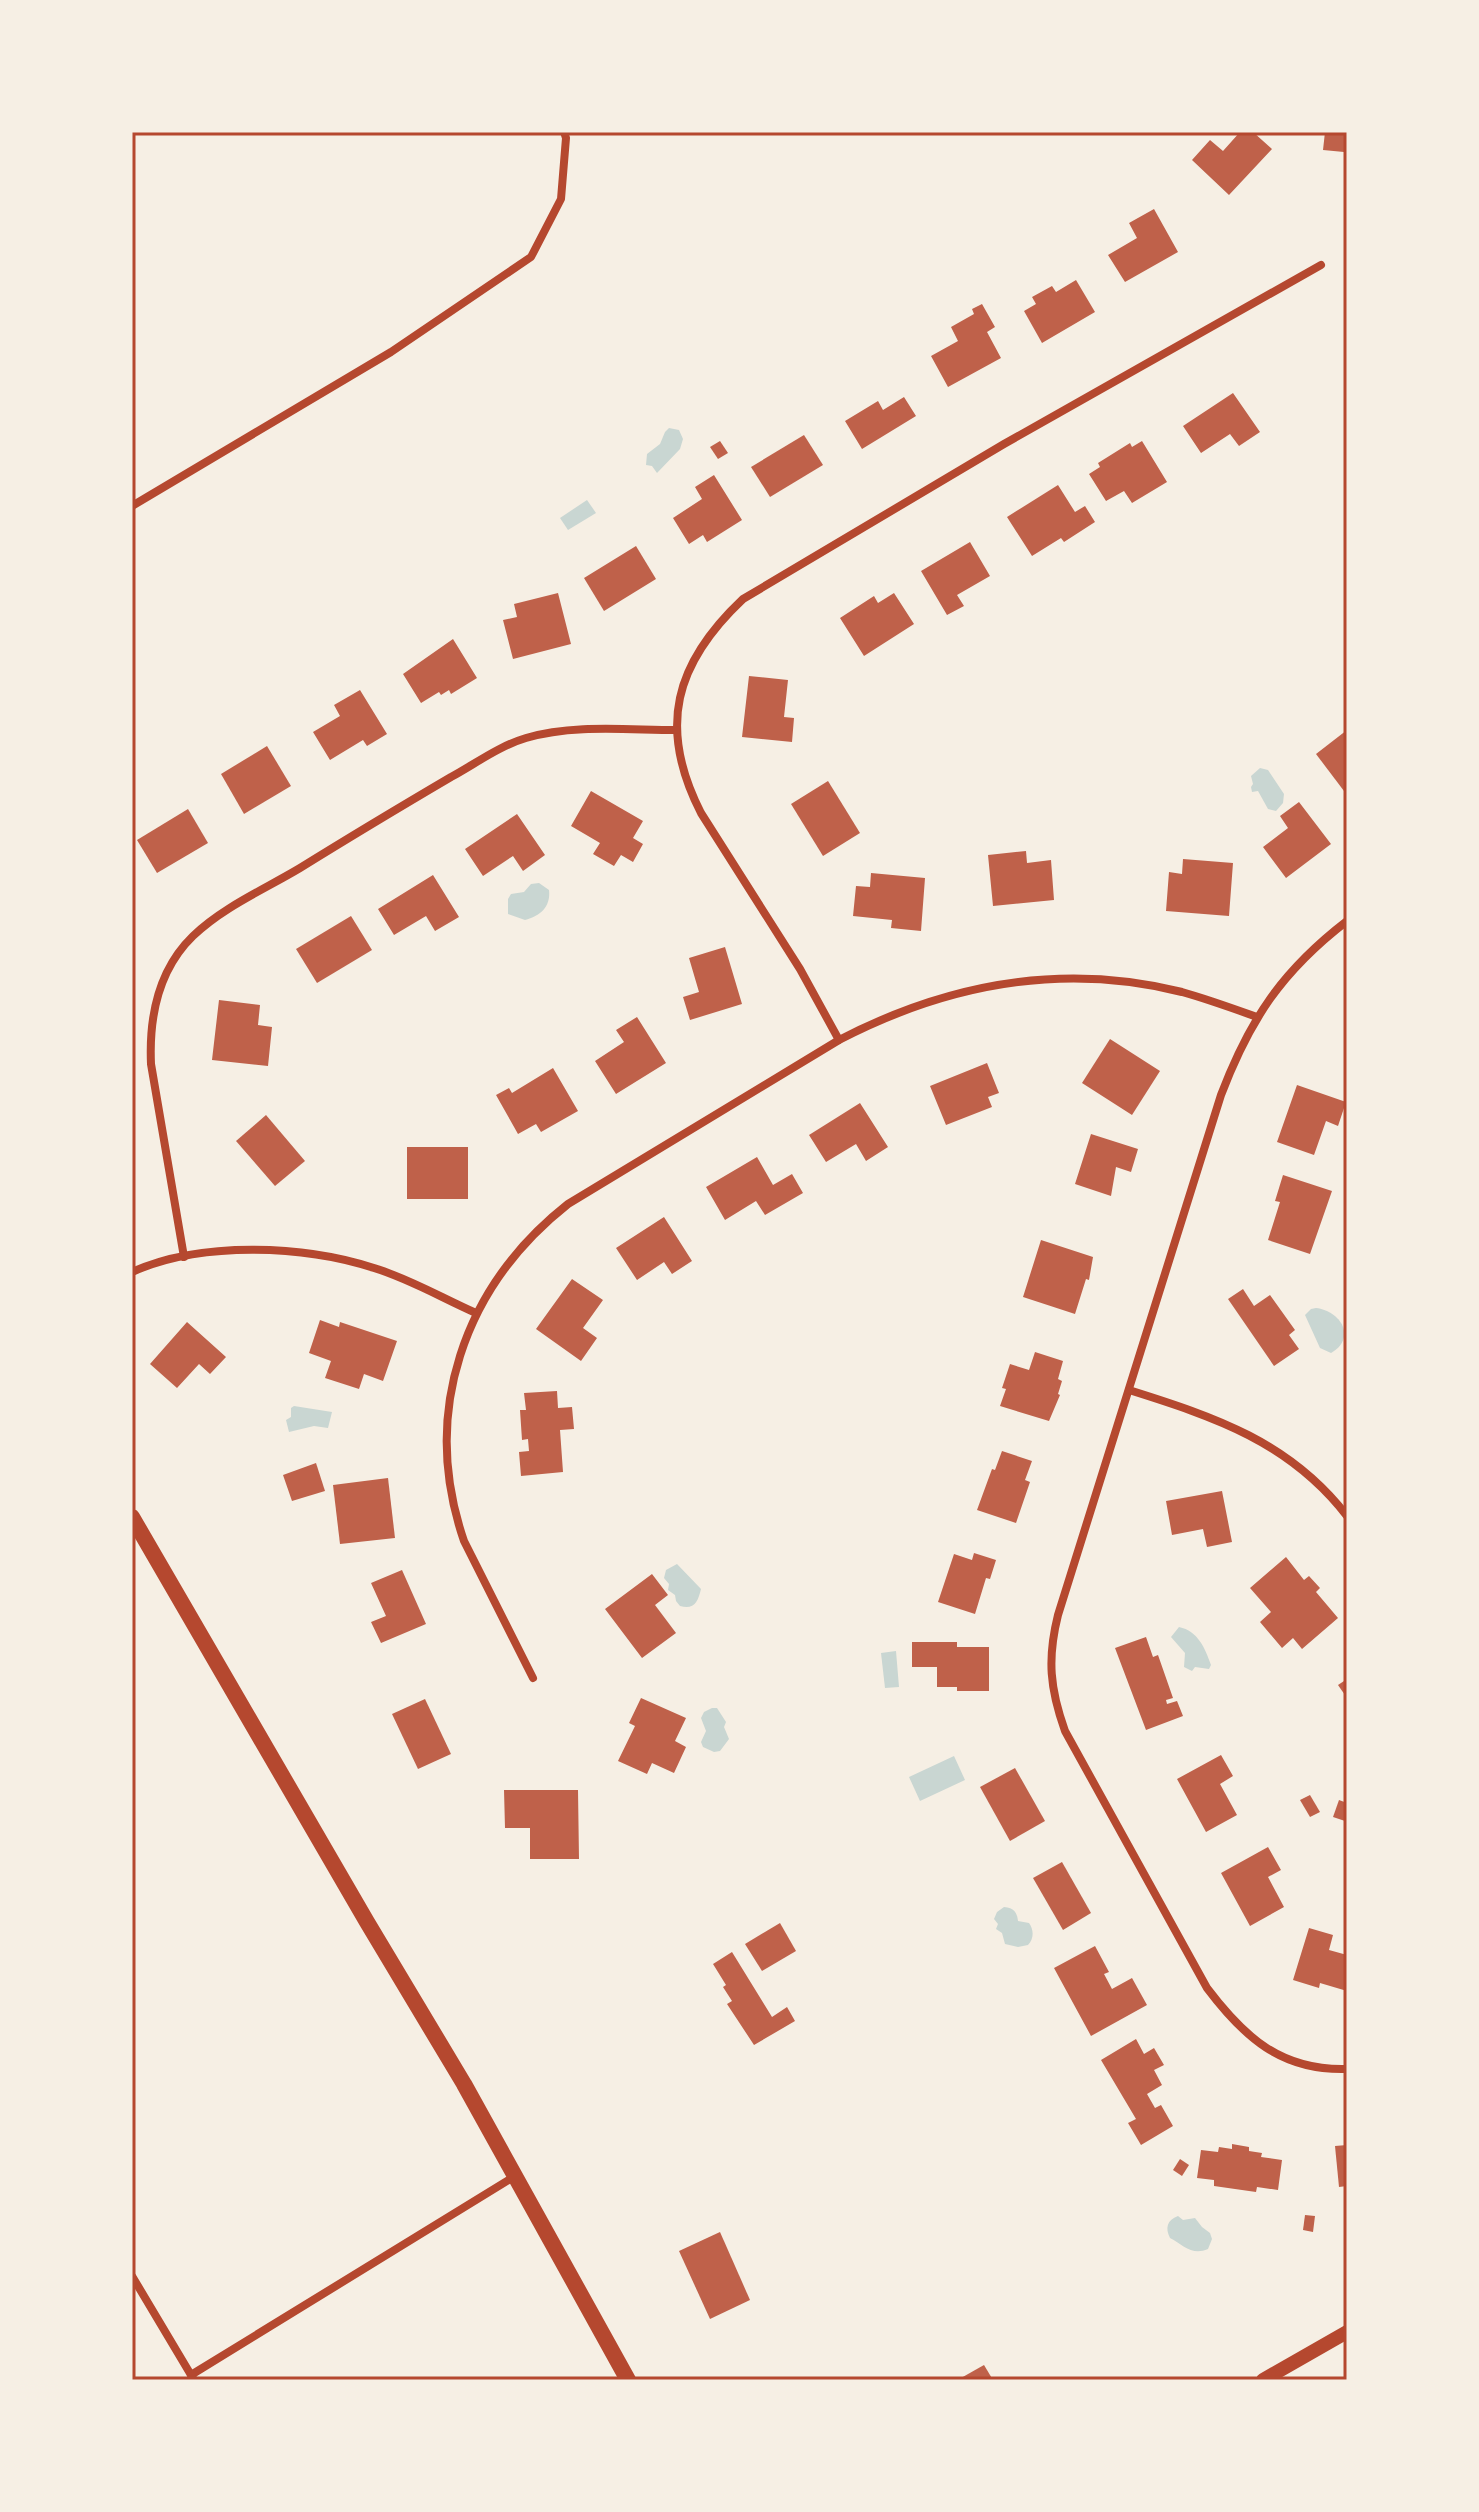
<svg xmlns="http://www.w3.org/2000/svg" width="1479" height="2512" font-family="'PT Sans',sans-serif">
<rect width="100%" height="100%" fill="#f6efe4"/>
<g fill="#c9d6d2">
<polygon points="669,428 679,430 683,439 680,449 657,473 652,466 646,465 647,454 660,444 665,432"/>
<polygon points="587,500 596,513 568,530 560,518"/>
<polygon points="1260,768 1268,770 1284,794 1283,803 1276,811 1268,809 1258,791 1252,792 1251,787 1253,784 1251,776"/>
<path d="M539,883L549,890C551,907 540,916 525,920L508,914V899L511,894L524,892L531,884Z"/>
<path d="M1316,1308C1341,1311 1357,1338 1331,1353L1320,1348L1305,1315L1311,1309Z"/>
<polygon points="294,1406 332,1412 328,1428 314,1426 289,1432 286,1420 291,1417 291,1408"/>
<path d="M677,1564L701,1589C698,1602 694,1610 680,1606L676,1601L675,1595L668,1590L669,1584L664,1578L666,1570Z"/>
<path d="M1179,1627C1198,1631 1205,1648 1211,1665L1209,1669L1195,1667L1192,1671L1184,1667L1185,1653L1171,1637Z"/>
<polygon points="896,1651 899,1687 885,1688 881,1653"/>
<polygon points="712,1708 717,1708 726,1722 724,1727 729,1739 720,1751 714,1752 703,1747 701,1742 706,1731 701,1718 704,1712"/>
<polygon points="954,1756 965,1780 920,1801 909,1777"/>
<path d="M1004,1907C1014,1908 1017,1912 1018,1921L1029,1923C1034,1930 1034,1939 1028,1945L1018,1947L1005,1944L1002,1933L996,1929L998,1924L994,1919L997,1912Z"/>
<path d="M1178,2216L1183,2220L1195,2218L1202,2227L1210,2233L1212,2239L1208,2249C1192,2256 1183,2245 1170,2238C1165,2228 1167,2220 1178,2216Z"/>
</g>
<g fill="#bf614a">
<polygon points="1240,132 1253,132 1272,149 1229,195 1192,160 1210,140 1223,151"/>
<polygon points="1325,132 1347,132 1347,159 1344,159 1344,152 1323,150"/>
<polygon points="1154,209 1178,252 1125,282 1108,255 1137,238 1129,223"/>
<polygon points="1076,280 1095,312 1042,343 1024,311 1036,304 1032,297 1052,286 1056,292"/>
<polygon points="982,304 995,327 987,332 1001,358 948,387 931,356 958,341 951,327 974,314 972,309"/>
<polygon points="1233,393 1260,432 1239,446 1230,434 1201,453 1183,426"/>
<polygon points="904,397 916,416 862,449 845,421 878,401 883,410"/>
<polygon points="804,435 823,465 770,497 751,467"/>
<polygon points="720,441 728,453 718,459 710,447"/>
<polygon points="1142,441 1167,482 1132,503 1124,491 1106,501 1089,474 1100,467 1098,463 1130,443 1132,447"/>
<polygon points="714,475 742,520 707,542 703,535 689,544 673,518 702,499 695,487"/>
<polygon points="1058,485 1075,512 1085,506 1095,522 1064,542 1061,538 1032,556 1007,517"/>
<polygon points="970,542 990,576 957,595 964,606 947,615 921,571"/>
<polygon points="636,546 656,579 604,611 584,578"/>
<polygon points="558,593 571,644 513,659 503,620 517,617 514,604"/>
<polygon points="894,593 914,624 864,656 840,618 874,596 878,603"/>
<polygon points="453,639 477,678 451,694 449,690 441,695 439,692 421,703 403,674"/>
<polygon points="749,676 788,680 784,717 794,718 792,742 742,737"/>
<polygon points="360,690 387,734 367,746 363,740 330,760 313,732 340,716 334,705"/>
<polygon points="1347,730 1347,795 1316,754"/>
<polygon points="267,746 291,786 244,814 221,774"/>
<polygon points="828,781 860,833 823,856 791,804"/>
<polygon points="591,791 643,821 633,838 643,844 633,862 621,855 614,866 593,854 600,843 571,826"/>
<polygon points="1299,802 1331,844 1286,878 1263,847 1288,828 1280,816"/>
<polygon points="188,809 208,843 157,873 137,840"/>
<polygon points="517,814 545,855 523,871 513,856 483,876 465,849"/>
<polygon points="1026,851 1027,863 1051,860 1054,900 993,906 988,855"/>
<polygon points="1183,859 1233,863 1229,916 1166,911 1169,872 1182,874"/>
<polygon points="871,873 925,878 921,931 891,928 892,920 853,916 856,886 870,887"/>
<polygon points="433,875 459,917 435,931 426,916 394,935 378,909"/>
<polygon points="351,916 372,950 317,983 296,949"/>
<polygon points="725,947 742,1004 690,1020 683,997 699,992 689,958"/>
<polygon points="219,1000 260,1005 258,1025 272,1027 268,1066 212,1060"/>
<polygon points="637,1017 666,1063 616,1094 595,1061 624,1042 616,1030"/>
<polygon points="1110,1039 1160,1071 1132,1115 1082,1083"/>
<polygon points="987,1063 999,1093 988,1097 992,1107 946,1125 930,1086"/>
<polygon points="553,1068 578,1111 541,1132 536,1124 518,1134 496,1095 509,1088 512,1093"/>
<polygon points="1297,1085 1346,1102 1338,1126 1326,1121 1314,1155 1277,1142"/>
<polygon points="860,1103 888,1147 866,1161 856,1144 826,1162 809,1135"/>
<polygon points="266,1115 305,1161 275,1186 236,1141"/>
<polygon points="1091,1134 1138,1149 1131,1172 1116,1167 1111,1196 1075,1184"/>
<rect x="407" y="1147" width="61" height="52"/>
<polygon points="757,1157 773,1185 792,1174 803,1193 765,1215 756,1201 725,1220 706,1187"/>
<polygon points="1283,1175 1332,1191 1310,1254 1268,1240 1280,1202 1275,1201"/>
<polygon points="664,1217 692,1261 672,1274 664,1262 637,1280 616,1248"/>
<polygon points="1041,1240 1093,1257 1089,1280 1086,1279 1075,1314 1023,1297"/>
<polygon points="572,1279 603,1300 583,1328 597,1338 581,1361 536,1329"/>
<polygon points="1243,1289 1254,1306 1270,1295 1295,1330 1289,1335 1299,1349 1274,1366 1228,1299"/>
<polygon points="320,1320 339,1327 340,1322 397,1341 383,1381 364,1374 359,1389 325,1378 331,1361 309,1353"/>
<polygon points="187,1322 226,1357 210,1374 199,1364 177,1388 150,1364"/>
<polygon points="1035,1352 1063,1361 1058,1379 1062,1381 1058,1394 1060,1395 1049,1421 1000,1406 1006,1389 1002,1388 1010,1364 1029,1370"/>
<polygon points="557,1391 558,1408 572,1407 574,1429 560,1430 563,1472 521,1476 519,1452 529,1451 528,1439 522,1440 520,1410 526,1410 524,1393"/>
<polygon points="1002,1451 1032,1461 1025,1480 1030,1482 1016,1523 977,1510 992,1469 995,1470"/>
<polygon points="316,1463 325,1491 292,1501 283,1475"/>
<polygon points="388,1478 395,1538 340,1544 333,1485"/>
<polygon points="1222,1491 1232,1542 1207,1547 1203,1529 1172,1535 1166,1501"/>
<polygon points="974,1553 996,1560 990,1579 986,1578 975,1614 938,1602 954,1554 972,1560"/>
<polygon points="1286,1557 1304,1580 1309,1576 1320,1588 1316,1592 1338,1618 1302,1649 1293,1638 1282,1648 1260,1622 1271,1612 1250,1588"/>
<polygon points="402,1570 426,1624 381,1643 371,1622 386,1616 371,1583"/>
<polygon points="652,1574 668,1595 655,1605 676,1633 642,1658 605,1609"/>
<polygon points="1146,1637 1153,1657 1158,1655 1173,1698 1166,1700 1167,1704 1177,1701 1183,1716 1146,1730 1115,1648"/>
<polygon points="912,1642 957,1642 957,1647 989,1647 989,1691 957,1691 957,1687 937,1687 937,1667 912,1667"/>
<polygon points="1347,1679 1347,1698 1338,1685"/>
<polygon points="641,1698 686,1718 675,1741 686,1747 674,1773 652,1763 647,1774 618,1761 635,1726 629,1723"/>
<polygon points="425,1699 451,1754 418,1769 392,1714"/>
<polygon points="1221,1755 1233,1776 1220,1784 1237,1815 1206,1832 1177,1779"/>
<polygon points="1015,1768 1045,1821 1010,1841 980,1787"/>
<polygon points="504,1790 578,1790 579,1859 530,1859 530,1828 505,1828"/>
<polygon points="1310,1795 1320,1812 1310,1817 1300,1800"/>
<polygon points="1339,1800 1347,1803 1345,1821 1333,1817"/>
<polygon points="1268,1847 1281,1870 1268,1877 1284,1907 1250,1926 1221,1873"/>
<polygon points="1062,1862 1091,1913 1063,1930 1033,1878"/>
<polygon points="780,1923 796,1951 762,1971 745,1944"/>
<polygon points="1309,1928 1333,1935 1329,1950 1347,1955 1347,1991 1320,1983 1319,1988 1293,1980"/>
<polygon points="1095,1946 1109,1972 1104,1974 1112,1989 1132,1978 1147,2005 1091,2036 1054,1968"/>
<polygon points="732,1952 772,2017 787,2007 795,2021 754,2045 727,2004 732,2001 723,1987 726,1985 713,1964"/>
<polygon points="1136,2039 1144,2054 1154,2048 1164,2065 1154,2070 1162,2085 1147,2094 1155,2108 1161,2105 1173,2126 1141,2145 1128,2123 1136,2119 1101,2060"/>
<polygon points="1232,2144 1249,2147 1249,2151 1262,2153 1261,2157 1282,2160 1278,2190 1257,2187 1256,2192 1214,2186 1214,2180 1197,2178 1201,2150 1218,2152 1219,2147 1232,2149"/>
<polygon points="1347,2145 1347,2186 1339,2187 1335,2146"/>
<polygon points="1180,2159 1189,2165 1182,2176 1173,2170"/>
<polygon points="1305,2215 1315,2216 1313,2232 1303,2230"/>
<polygon points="720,2232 750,2300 710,2319 679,2251"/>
<polygon points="984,2365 993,2380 962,2380 961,2378"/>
</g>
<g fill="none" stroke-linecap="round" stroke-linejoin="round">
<g stroke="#b5482f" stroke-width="8">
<polyline points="132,506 391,352 531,257 561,199 566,138 564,132"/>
<path d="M1347,921C1282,971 1250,1019 1221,1095L1058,1615C1047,1659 1050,1689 1065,1731L1207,1988C1244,2037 1281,2071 1347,2069"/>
<path d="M839,1040L800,969L701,813C657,727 675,663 743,599L1004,444L1321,265"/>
<path d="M184,1257L151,1064C149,1018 158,970 193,936C223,907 265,889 300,868C350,837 400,807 451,777C475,764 499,746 526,738C573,724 628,730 676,730"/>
<path d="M132,1272C201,1241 303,1245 374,1268C410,1279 442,1298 476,1313"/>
<path d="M1129,1390C1215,1417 1290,1442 1347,1516"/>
<path d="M533,1678L464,1541C420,1413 463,1287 568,1204L839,1040C947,984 1062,962 1182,992C1207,999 1232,1008 1257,1017"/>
<polyline points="132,2276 194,2380"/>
<polyline points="191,2375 515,2176"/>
</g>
<polyline stroke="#b5482f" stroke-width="14" points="1263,2380 1347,2332"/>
<polyline stroke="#b5482f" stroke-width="16" points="132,1517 367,1922 464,2084 628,2380"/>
</g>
<rect width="1479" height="2512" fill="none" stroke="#f6efe4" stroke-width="268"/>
<rect x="134" y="134" width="1211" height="2244" fill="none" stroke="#b5482f" stroke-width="3"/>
</svg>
